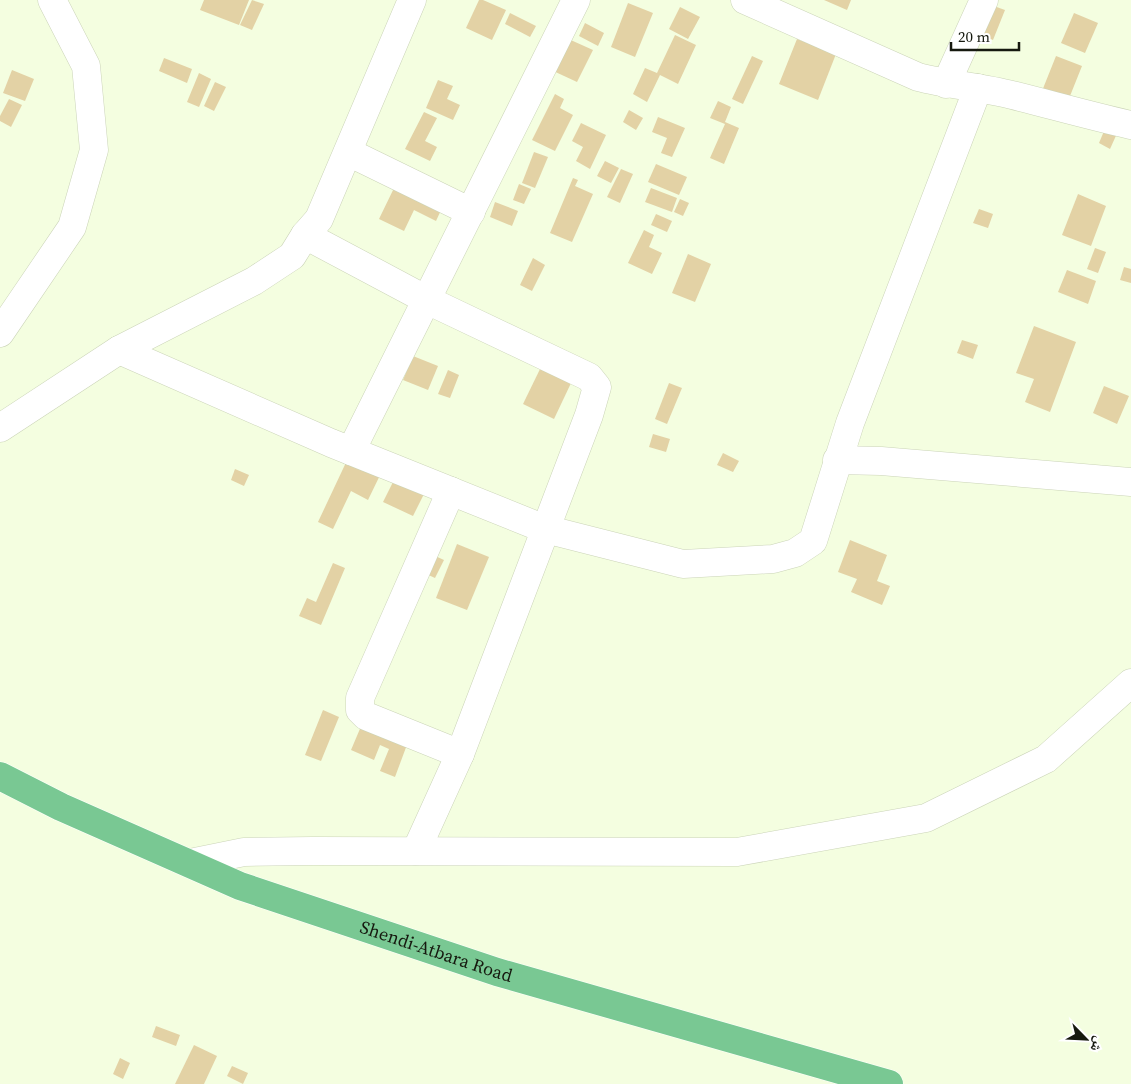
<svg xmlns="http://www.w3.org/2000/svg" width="1131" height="1084" font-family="'Source Serif 4','Noto Naskh Arabic',serif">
<rect width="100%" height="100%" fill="#f4fee0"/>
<g fill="#e3d2a5">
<polygon points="204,0 249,0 239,25 200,10"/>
<polygon points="252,0 264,4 252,30 240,25"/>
<polygon points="479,0 483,0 506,10 492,40 466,28"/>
<polygon points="824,0 851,0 847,10"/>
<polygon points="628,3 653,13 635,57 611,47"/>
<polygon points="991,5 1005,10 993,40 979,34"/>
<polygon points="680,7 700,17 688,39 669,29"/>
<polygon points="510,13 536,26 530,37 505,24"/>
<polygon points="1074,13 1098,23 1085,53 1061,43"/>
<polygon points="585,23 604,33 598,46 579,36"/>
<polygon points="675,35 696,45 678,84 660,75 647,102 633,94 645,68 657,73"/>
<polygon points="564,37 593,50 577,82 549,69"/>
<polygon points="797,39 836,54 818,100 779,84"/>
<polygon points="752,56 763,61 743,104 732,99"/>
<polygon points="1056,56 1082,66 1068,101 1042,91"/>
<polygon points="164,58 192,69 187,83 159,71"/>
<polygon points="12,70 34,79 25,101 3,93"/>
<polygon points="199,73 211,79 199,107 187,102"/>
<polygon points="438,80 453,86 447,99 460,105 453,120 426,108"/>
<polygon points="215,82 226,87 214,111 204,106"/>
<polygon points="555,94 564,99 560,108 573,115 555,151 532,140"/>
<polygon points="9,99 22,105 11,127 0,121 0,116"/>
<polygon points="718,101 731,107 725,122 739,128 724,164 710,158 725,124 710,118"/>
<polygon points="629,110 643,118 636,130 623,122"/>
<polygon points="424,112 437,118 425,141 437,147 430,161 405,149"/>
<polygon points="658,117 685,128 672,157 661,153 667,138 652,132"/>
<polygon points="581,123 606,135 590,169 576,161 583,147 572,141"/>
<polygon points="1107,124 1119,129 1110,149 1099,143"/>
<polygon points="534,152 548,157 535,188 522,183"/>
<polygon points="605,161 619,168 611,183 597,176"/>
<polygon points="656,164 687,177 679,195 648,182"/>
<polygon points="621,169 633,174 620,203 607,197"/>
<polygon points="573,178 578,180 575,186 593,194 572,242 550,233"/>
<polygon points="519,184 531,189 524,204 513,200"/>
<polygon points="395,186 442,208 436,221 414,210 404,231 379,219"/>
<polygon points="651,188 677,198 672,212 645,202"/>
<polygon points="1078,194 1106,206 1091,246 1062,235"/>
<polygon points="680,199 689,203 683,216 674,212"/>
<polygon points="495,202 518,211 512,226 490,217"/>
<polygon points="979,209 993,214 988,228 973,223"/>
<polygon points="656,214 672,221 667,232 651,225"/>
<polygon points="644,230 654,235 649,247 662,253 652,274 628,263"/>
<polygon points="1095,248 1106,252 1098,273 1087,269"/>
<polygon points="688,254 711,264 695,302 672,293"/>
<polygon points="533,258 545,265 532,291 520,285"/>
<polygon points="1124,267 1131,269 1131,283 1120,280"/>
<polygon points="1067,270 1096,281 1088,304 1058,292"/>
<polygon points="1034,326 1076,342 1050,412 1025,402 1034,379 1016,373"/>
<polygon points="962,340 978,345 973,359 957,353"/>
<polygon points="413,356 438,366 428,390 403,380"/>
<polygon points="541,367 572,381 554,419 523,404"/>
<polygon points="448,370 459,375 450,398 438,394"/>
<polygon points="669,383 682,388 667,424 655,419"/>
<polygon points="1104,386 1129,396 1117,424 1093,413"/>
<polygon points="653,434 670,439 666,452 649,447"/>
<polygon points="723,453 739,461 733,472 717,465"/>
<polygon points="350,454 383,469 368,500 351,491 333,529 318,522"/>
<polygon points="235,469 249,475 244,486 231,480"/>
<polygon points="396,476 426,490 413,516 383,502"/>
<polygon points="850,540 887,555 877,581 890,586 882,605 851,592 857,579 838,572"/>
<polygon points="457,544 489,557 467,610 436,598"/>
<polygon points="433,555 444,560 435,578 424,573"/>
<polygon points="333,563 345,568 321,625 299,616 307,598 316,602"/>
<polygon points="323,710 339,717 321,761 305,755"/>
<polygon points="362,724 408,742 395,777 380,771 389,749 380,745 374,760 351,750"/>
<polygon points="156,1026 180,1035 176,1046 152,1037"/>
<polygon points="194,1045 217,1056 204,1084 175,1084"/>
<polygon points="120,1058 130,1063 123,1079 113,1074"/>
<polygon points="232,1066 248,1073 243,1084 227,1076"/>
</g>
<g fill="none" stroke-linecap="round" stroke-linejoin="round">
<defs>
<g id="minor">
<path d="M745,0L918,77C949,85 981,87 1012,95C1052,105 1091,116 1131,125"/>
<polyline points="946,84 984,0"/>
<polyline points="348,152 471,212"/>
<polyline points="305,235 427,300 589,377 597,387 589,415 460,754 416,851"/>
<polyline points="0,333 72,227 94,150 86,66 52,0"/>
<polyline points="119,350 331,443 545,529 683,564 773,559 795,553 813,541 850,423 978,88"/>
<polyline points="0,428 119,350 254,281 292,256 305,235 319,219 412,0"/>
<polyline points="351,451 576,0"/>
<polyline points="837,460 881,461 1131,482"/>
<polyline points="451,491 360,698 360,710 366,716 460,754"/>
<polyline points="190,863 244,852 313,851 737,852 926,818 1046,759 1131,683"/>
</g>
<g id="highway">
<path id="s1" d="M0,776L61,807L240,886L497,972L889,1084"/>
</g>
</defs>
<use href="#minor" stroke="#cbd4b8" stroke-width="29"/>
<use href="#highway" stroke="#fff" stroke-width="29"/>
<use href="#minor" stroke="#fff" stroke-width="28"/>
<use href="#highway" stroke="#79c893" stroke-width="28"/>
</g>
<g text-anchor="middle" stroke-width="5" stroke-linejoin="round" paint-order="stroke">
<g font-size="18" fill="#16190f" stroke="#fff">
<text dy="6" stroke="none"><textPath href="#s1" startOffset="471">Shendi-Atbara Road</textPath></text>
</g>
</g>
<g transform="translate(1086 1039) rotate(114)" stroke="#ffffff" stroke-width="4" paint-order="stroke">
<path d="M0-4L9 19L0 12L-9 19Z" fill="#16190f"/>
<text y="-8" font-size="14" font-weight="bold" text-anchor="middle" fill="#16190f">ش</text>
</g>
<path d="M951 42v8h68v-8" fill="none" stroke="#16190f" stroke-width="2.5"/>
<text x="958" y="42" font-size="15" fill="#16190f" stroke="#ffffff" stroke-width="4" paint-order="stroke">20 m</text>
</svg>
